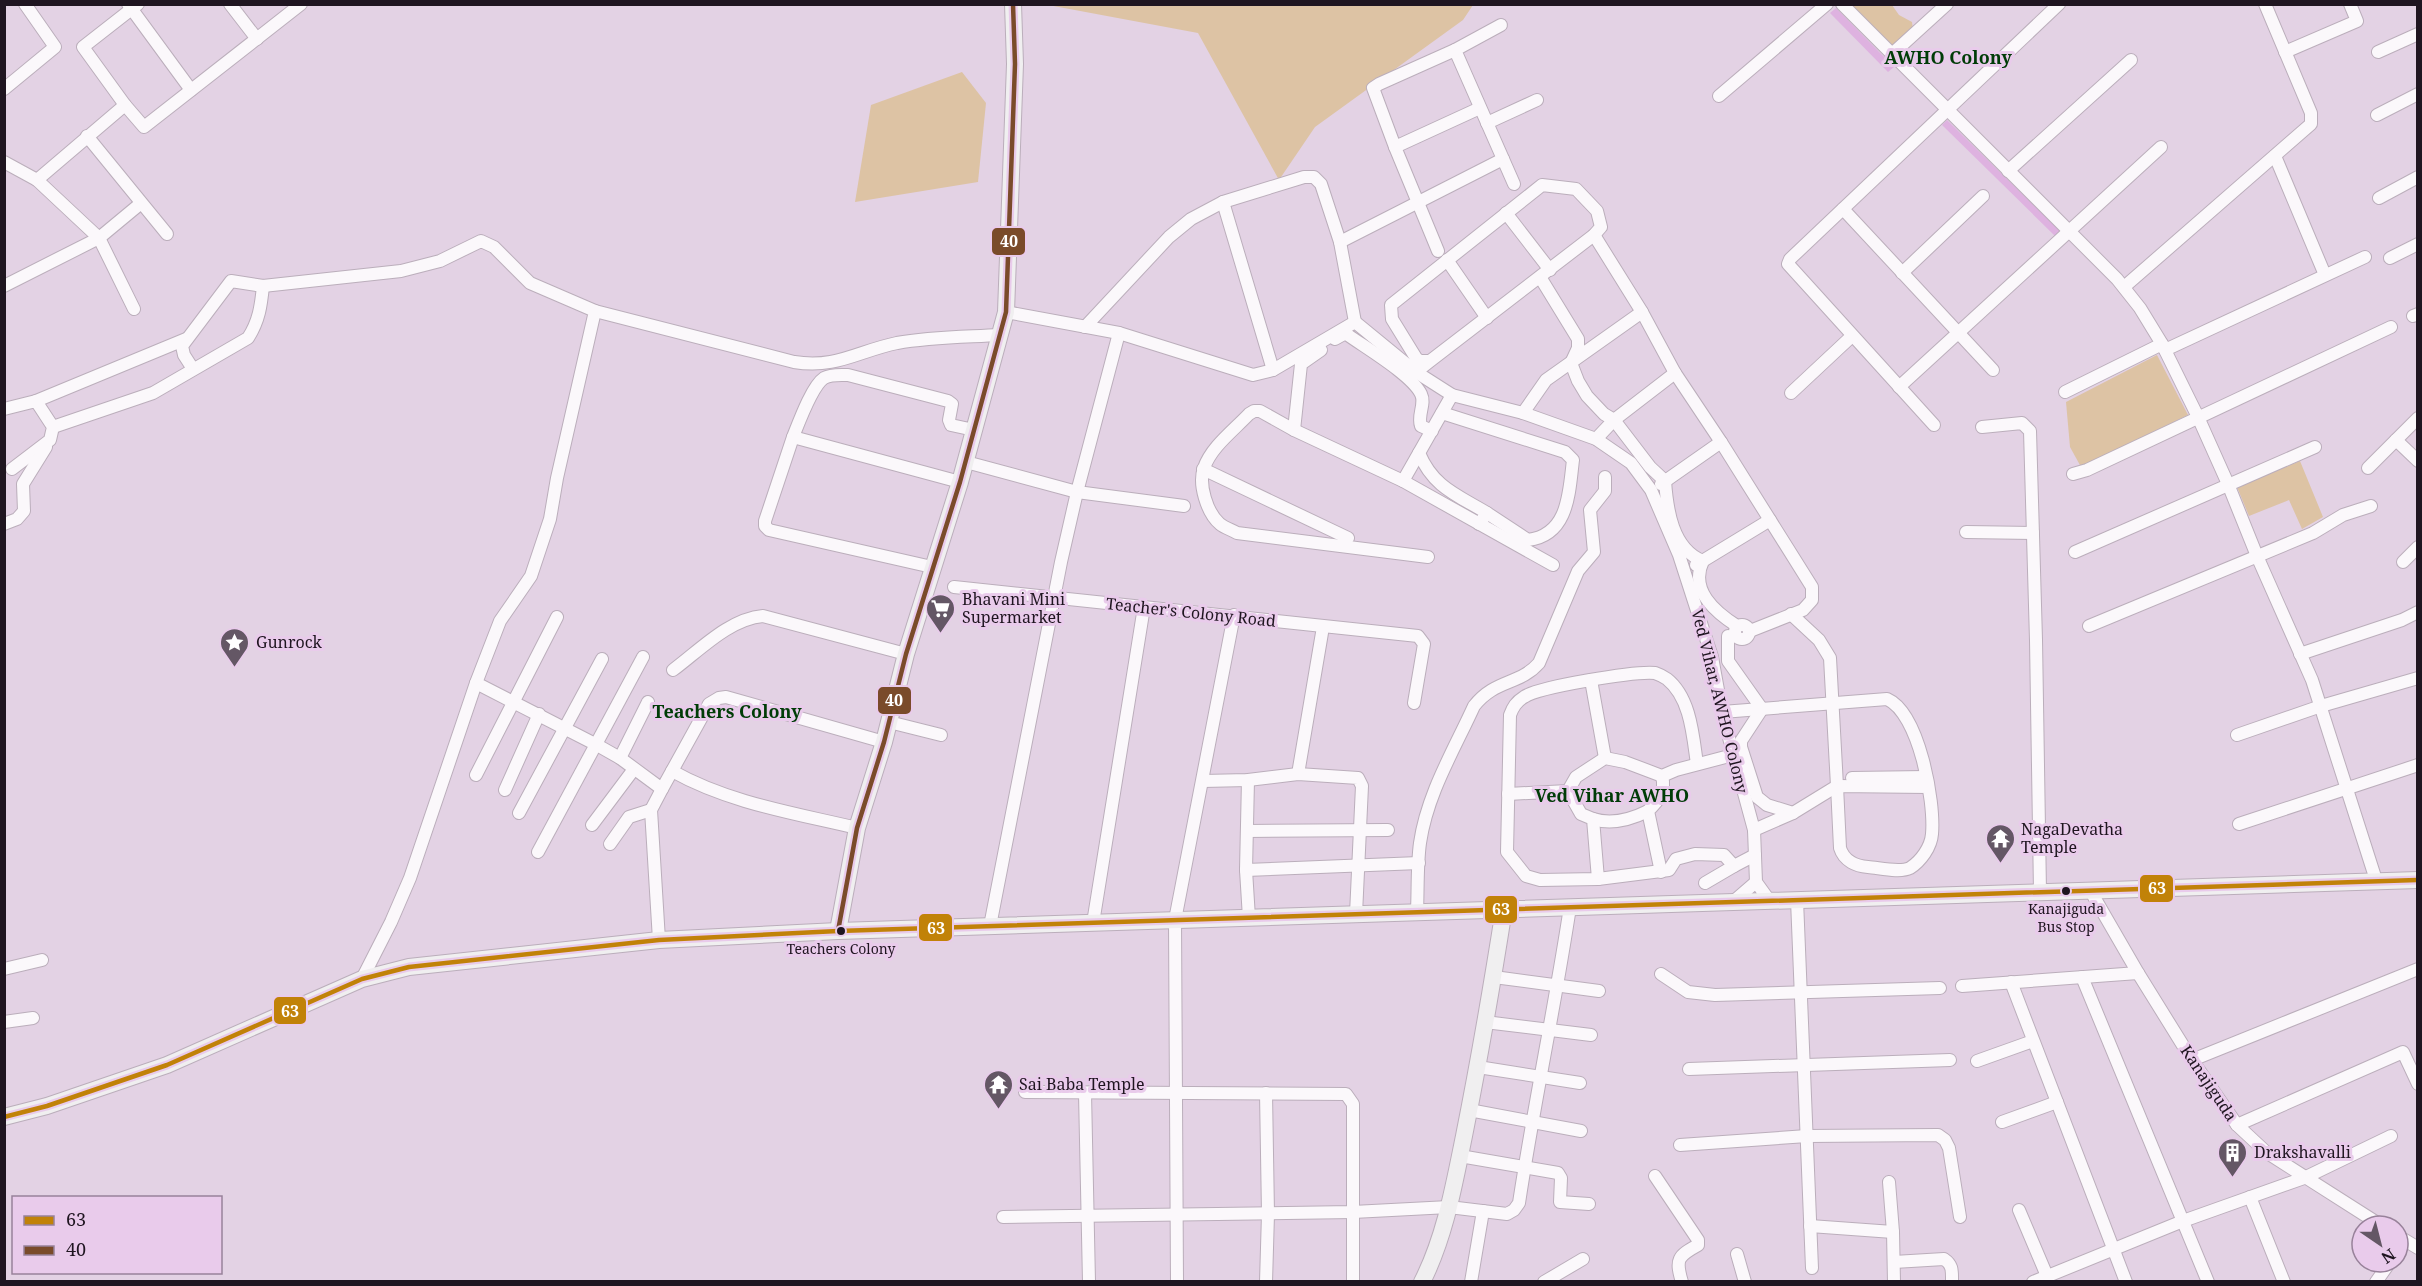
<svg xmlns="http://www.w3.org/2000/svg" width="2422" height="1286" font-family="'Noto Serif',serif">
<rect width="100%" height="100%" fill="#e3d2e4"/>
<g fill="#ddc3a4">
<polygon points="1048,5 1473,5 1463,20 1315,127 1279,180 1198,33"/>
<polygon points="1849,5 1892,5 1899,15 1912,22 1913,30 1890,48"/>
<polygon points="962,72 986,103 978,182 855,202 871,105"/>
<polygon points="2157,355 2188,415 2081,467 2070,447 2066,402"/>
<polygon points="2300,461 2323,517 2302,529 2289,500 2249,516 2237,487"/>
</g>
<g fill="#deb2e0">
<polygon points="1836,8 1894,67 1888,72 1830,13"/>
<polygon points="1947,120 2060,231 2055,236 1942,125"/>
</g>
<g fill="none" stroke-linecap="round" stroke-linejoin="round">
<defs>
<g id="street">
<polyline points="128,4 191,90"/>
<polyline points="230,4 257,39"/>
<polyline points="1842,4 2117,279 2140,308 2162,344 2198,417 2228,484 2257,556 2312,680 2376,880"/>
<polyline points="1501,25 1455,50 1514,184"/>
<polyline points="2285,52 2357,21 2350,4"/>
<polyline points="2378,52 2418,34"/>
<polyline points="1891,55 1947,4"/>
<polyline points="4,89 55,47 25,4"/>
<polyline points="1719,96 1827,4"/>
<polyline points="125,105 83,47 138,4"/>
<polyline points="2377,115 2418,94"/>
<polyline points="1487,123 1537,100"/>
<polyline points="87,136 167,234"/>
<polyline points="1395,147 1373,88 1379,84 1455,50"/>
<polyline points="2275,156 2325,275"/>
<polyline points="4,162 37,180 125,105 144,127 301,4"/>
<polyline points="2008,171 2131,60"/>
<polyline points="37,180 99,238 134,309"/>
<polyline points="2379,198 2418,177"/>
<polyline points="1223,202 1273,370"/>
<polyline points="1843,209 1993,370"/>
<polyline points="1506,213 1550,270"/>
<polyline points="1594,235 1642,312 1675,373 1721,442 1661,484"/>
<polyline points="1340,242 1503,159"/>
<polyline points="1438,251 1395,147 1480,108"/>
<polyline points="2390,258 2418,244"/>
<polyline points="1447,260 1487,318"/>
<polyline points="1902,273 1983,196"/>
<path d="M1540,277L1578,339V348L1571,363L1578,381L1587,396L1604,414L1614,420L1650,467L1665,481C1667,509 1672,549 1703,561C1689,590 1715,612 1737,626"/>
<polyline points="4,286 99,238 140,204"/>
<polyline points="2124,287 2311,124 2311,113 2265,4"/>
<path d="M595,311L794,362C836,369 858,351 897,343C930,337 966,337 999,335"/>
<polyline points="1006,312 1119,333 1253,375 1273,370 1355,322 1416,372 1452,395 1523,413 1596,439 1631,463 1651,490 1679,555 1712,657 1722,712 1754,830 1756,882 1769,900"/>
<polyline points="2413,316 2418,314"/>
<polyline points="1085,327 1169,237 1191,219 1223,202 1304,177 1314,177 1321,184 1340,242 1355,322"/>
<path d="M1335,339L1344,334L1348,335C1366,348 1412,375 1421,394C1426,404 1417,415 1421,426L1432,431"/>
<polyline points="2165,350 2365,257"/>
<polyline points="193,369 184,355 182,346 231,281 263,286 401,271 440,261 481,241 494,247 530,283 595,311 557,478 550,519 531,576 500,621 476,683 597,745 620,758 662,789 709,704 719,698 726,697 884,742"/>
<polyline points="1416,372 1430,361 1594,235 1601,227 1597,211 1576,189 1542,185 1391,305 1392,319 1416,358 1420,361 1430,361"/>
<polyline points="1899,387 2161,147"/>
<polyline points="2065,392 2162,344"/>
<polyline points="1791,393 1852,336"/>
<polyline points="36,401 186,339"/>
<polyline points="4,409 36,401 53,427 50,440 12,469"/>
<path d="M1442,413L1565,452L1573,460C1569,492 1569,535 1528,540L1487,513L1479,524"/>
<polyline points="1523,413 1546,380 1642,312"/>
<polyline points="1934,425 1788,264 1790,259 2059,4"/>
<path d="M53,427L153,393L248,338C259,321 261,306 263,286"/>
<polyline points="1982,427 2022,423 2030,431 2036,640 2040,892"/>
<polyline points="1294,430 1301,364 1321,350"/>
<path d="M793,437C799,422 812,386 824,378C831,374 840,375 848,375L948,401L952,404L949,420L951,425L974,430"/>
<polyline points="1596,439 1614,420 1675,373"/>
<polyline points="2396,440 2418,461"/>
<polyline points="1721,442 1812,587 1812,600 1803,610 1750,631"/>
<path d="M1419,453C1433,487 1457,495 1487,513"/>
<polyline points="966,462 1077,492 1184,506"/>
<polyline points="2368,468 2418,418"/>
<polyline points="1203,469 1348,538"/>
<polyline points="2073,474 2087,470 2391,327"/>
<polyline points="1403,481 1452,395"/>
<polyline points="4,524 17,519 24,511 23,484 46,447"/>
<polyline points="1966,532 2033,533"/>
<polyline points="2075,552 2315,447"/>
<path d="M1428,557L1237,533C1232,530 1225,528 1220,524C1207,513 1198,484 1204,468C1211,447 1234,430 1249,414L1254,411H1260L1294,430L1403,481L1553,565"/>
<polyline points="2403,562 2418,547"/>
<polyline points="1696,565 1770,520"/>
<polyline points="932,567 769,530 765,526 765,521 793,437 960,482"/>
<polyline points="954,587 1418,636 1424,644 1414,703"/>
<circle cx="1742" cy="632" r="7"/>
<polyline points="2089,626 2313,533 2343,515 2371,506"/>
<polyline points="1728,636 1728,661 1762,709 1741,741 1741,747 1757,797 1767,805 1793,813"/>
<polyline points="2300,654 2402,620 2418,612"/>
<path d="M673,670C700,650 729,619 763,616L906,654"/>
<polyline points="1591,680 1605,758"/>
<path d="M1722,712L1887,699C1919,713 1935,801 1932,834C1931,847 1921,861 1910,868C1900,873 1880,868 1868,867C1856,866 1844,861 1840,848L1837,786L1928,787"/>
<polyline points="889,722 941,735"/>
<polyline points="2237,735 2321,706 2418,678"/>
<polyline points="620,758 648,702"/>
<path d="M1697,764C1693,737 1691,698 1667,679C1664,677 1658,674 1655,673C1635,671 1538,687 1524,697C1516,702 1513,707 1510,715L1507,852L1526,876L1540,880L1598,879L1669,870L1676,859L1695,854L1724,855L1734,866L1755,855"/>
<path d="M672,771C729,803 794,813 857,828"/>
<polyline points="1298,774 1323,627"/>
<polyline points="476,775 557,617"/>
<polyline points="1852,778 1926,777"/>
<polyline points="1248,780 1246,870 1249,918"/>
<polyline points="1203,781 1248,780 1298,774 1358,778 1362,786 1356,914"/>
<polyline points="505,790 539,714"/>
<polyline points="1568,791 1581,814 1593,819 1598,879"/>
<polyline points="1508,794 1568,791 1576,777 1605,758 1625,762 1662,776 1676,770 1733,755"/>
<polyline points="519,813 602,659"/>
<path d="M1593,819C1612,825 1630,820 1648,811"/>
<polyline points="2239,824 2418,765"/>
<polyline points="592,825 634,769"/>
<polyline points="1754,830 1793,813 1837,786 1830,658 1819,640 1791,614"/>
<polyline points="1247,831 1388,830"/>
<polyline points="610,844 629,817 651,810"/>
<polyline points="538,852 643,657"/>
<polyline points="1246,870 1419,863"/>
<path d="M1661,872L1648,811C1659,800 1666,792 1662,776"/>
<polyline points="1705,883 1734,866"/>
<polyline points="2090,890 2138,973 2192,1060 2237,1125 2266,1152 2382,1226"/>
<polyline points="1797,900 1812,1268"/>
<polyline points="1734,901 1756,882"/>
<path d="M1417,911C1418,889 1417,865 1420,843C1427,794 1454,750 1474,706C1495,679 1520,685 1539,663L1578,571L1594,552L1590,510L1605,491V477"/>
<polyline points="1093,923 1144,607"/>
<polyline points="990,926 1061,562 1077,492 1119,333"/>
<polyline points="659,940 651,810 662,789"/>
<polyline points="4,969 42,960"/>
<polyline points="1661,974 1688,992 1715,995 1940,988"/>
<polyline points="1494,977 1599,991"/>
<polyline points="2082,977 2208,1282"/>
<polyline points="362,979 391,922 410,878 476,683"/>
<polyline points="2011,982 2126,1282"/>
<polyline points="1962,986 2138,973"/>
<polyline points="4,1022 33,1018"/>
<polyline points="1485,1022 1591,1035"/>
<polyline points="2192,1060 2418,969"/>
<polyline points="1977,1061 2033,1041"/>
<polyline points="1478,1067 1580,1083"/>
<polyline points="1689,1069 1950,1060"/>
<polyline points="1025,1092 1346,1094 1353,1104 1353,1282"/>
<polyline points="1085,1093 1089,1282"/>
<polyline points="1469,1110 1581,1131"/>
<polyline points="2002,1122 2057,1102"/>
<polyline points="2237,1125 2403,1052 2418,1084"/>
<polyline points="1680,1145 1807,1136 1938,1135 1945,1140 1949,1148 1960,1217"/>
<polyline points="1460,1156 1558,1173 1561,1178 1560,1202 1589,1204"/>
<path d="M1655,1176L1698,1240V1245C1678,1256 1675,1259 1682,1282"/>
<polyline points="1889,1182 1893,1232 1894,1282"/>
<polyline points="2250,1197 2284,1282"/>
<polyline points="2019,1210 2047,1276"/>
<path d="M1003,1217L1353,1212L1449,1207L1507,1214L1514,1210L1519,1203C1534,1104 1555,1006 1570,907"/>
<polyline points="1810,1226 1893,1232"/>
<polyline points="2398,1236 2418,1248"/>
<polyline points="1737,1254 1745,1282"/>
<path d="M1894,1262L1944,1259C1953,1265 1952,1271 1952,1282"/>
<polyline points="1177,1282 1175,920 1234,615"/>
<polyline points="1266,1282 1268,1214 1266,1093"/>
<polyline points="1471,1282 1483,1211"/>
<polyline points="1544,1282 1583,1259"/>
<polyline points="2033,1282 2183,1221 2304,1178 2391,1136"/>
<polyline points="2376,1282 2390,1262"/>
</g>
<g id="secondary">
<polyline points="838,931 857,828 884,742 906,654 960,482 1006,312 1015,64 1013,4"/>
<polyline points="4,1117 47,1106 167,1065 362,979 409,967 659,940 838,931 2418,880"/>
<path d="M1422,1282C1445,1237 1454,1185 1464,1136C1479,1061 1492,985 1504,909"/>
</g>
</defs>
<use href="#street" stroke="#bbaebb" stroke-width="14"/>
<use href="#secondary" stroke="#bbaebb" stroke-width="18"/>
<use href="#street" stroke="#fbf8fb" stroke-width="12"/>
<use href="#secondary" stroke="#f0eff0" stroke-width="16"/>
<defs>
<polyline id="bus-1" points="4,1117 47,1106 167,1065 362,979 409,967 659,940 838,931 2417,880"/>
<polyline id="bus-2" points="838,931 857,828 884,742 906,654 960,482 1006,312 1015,64 1013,4"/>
</defs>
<use href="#bus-1" stroke="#e9cbeb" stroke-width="9"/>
<use href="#bus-2" stroke="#e9cbeb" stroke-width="9"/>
<use href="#bus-1" stroke="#c18208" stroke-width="4.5"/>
<use href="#bus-2" stroke="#7a4b2a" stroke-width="4.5"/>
</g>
<defs>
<symbol id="supermarket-pin" viewBox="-11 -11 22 30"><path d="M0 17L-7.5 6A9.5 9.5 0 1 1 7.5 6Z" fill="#645765" stroke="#e9cbeb"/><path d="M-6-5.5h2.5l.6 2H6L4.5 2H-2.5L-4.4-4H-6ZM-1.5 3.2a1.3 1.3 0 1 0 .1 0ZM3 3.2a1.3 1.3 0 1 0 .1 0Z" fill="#fff"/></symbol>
<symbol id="sight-pin" viewBox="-11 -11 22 30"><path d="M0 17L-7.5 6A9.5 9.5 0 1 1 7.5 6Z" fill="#645765" stroke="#e9cbeb"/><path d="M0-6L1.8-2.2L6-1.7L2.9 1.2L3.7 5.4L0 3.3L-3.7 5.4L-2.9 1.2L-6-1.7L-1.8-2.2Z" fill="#fff"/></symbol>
<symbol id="temple-pin" viewBox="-11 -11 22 30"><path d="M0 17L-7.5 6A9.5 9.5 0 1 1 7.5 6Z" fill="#645765" stroke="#e9cbeb"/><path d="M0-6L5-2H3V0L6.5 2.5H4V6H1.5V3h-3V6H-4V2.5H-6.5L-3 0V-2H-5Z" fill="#fff"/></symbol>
<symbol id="building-pin" viewBox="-11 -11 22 30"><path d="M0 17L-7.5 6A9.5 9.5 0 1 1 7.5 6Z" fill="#645765" stroke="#e9cbeb"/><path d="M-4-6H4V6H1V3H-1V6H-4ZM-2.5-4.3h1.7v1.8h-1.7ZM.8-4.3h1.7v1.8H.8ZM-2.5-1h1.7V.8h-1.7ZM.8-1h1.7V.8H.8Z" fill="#fff"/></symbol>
</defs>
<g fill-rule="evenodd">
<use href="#supermarket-pin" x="924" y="592" width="33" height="45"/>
<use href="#sight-pin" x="218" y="626" width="33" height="45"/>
<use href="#temple-pin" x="1984" y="822" width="33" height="45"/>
<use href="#temple-pin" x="982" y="1068" width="33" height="45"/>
<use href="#building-pin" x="2216" y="1136" width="33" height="45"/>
</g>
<g fill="#1f1520" stroke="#e9cbeb" stroke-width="2">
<circle cx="2066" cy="891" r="5"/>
<circle cx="841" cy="931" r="5"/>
</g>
<g text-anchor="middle" stroke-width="6" stroke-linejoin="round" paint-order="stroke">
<g font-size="14" fill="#1f1520" stroke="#e9cbeb">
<text x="2066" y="914">Kanajiguda<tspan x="2066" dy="18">Bus Stop</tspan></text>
<text x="841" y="954">Teachers Colony</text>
</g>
<g font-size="16" fill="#1f1520" stroke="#e9cbeb" text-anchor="start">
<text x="962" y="605">Bhavani Mini<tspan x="962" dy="18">Supermarket</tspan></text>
<text x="256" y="648">Gunrock</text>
<text x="2021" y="835">NagaDevatha<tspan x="2021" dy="18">Temple</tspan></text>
<text x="1019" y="1090">Sai Baba Temple</text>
<text x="2254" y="1158">Drakshavalli</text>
</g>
<g font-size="16" fill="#1f1520" stroke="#e9cbeb">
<text transform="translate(1191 612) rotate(6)" y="6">Teacher's Colony Road</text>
<text transform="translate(1720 701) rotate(76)" y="6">Ved Vihar, AWHO Colony</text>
<text transform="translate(2209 1083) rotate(56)" y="6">Kanajiguda</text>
</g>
<g font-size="18" font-weight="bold" fill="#003c07" stroke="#e9cbeb">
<text x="1948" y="64">AWHO Colony</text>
<text x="727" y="718">Teachers Colony</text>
<text x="1612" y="802">Ved Vihar AWHO</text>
</g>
</g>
<g stroke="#e9cbeb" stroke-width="2">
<rect x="991" y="227" width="35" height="29" rx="6" fill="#7a4b2a"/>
<rect x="877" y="686" width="35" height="29" rx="6" fill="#7a4b2a"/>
<rect x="2139" y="874" width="35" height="29" rx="6" fill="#c18208"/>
<rect x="1484" y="895" width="34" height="29" rx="6" fill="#c18208"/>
<rect x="918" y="913" width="35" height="29" rx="6" fill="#c18208"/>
<rect x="273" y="996" width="34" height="29" rx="6" fill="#c18208"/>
</g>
<g font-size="16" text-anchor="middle" font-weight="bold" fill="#fff">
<text x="1009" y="247">40</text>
<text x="894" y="706">40</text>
<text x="2157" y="894">63</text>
<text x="1501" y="915">63</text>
<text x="936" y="934">63</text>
<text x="290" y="1017">63</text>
</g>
<rect width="2422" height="1286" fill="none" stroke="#1f1520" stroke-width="12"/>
<rect x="12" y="1196" width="210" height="78" fill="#e9cbeb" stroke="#98829a" stroke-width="1.5"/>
<rect x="24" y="1216" width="30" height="9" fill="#c18208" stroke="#98829a" stroke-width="1.5"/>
<text x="66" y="1226" font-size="18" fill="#1f1520">63</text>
<rect x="24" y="1246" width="30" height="9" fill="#7a4b2a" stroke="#98829a" stroke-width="1.5"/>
<text x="66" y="1256" font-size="18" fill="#1f1520">40</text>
<g transform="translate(2380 1244) rotate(145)"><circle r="28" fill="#e9cbeb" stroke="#98829a" stroke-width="1.5"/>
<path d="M0-4.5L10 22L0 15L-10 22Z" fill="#645765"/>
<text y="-9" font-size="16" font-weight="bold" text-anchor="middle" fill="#1f1520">N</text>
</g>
</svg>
